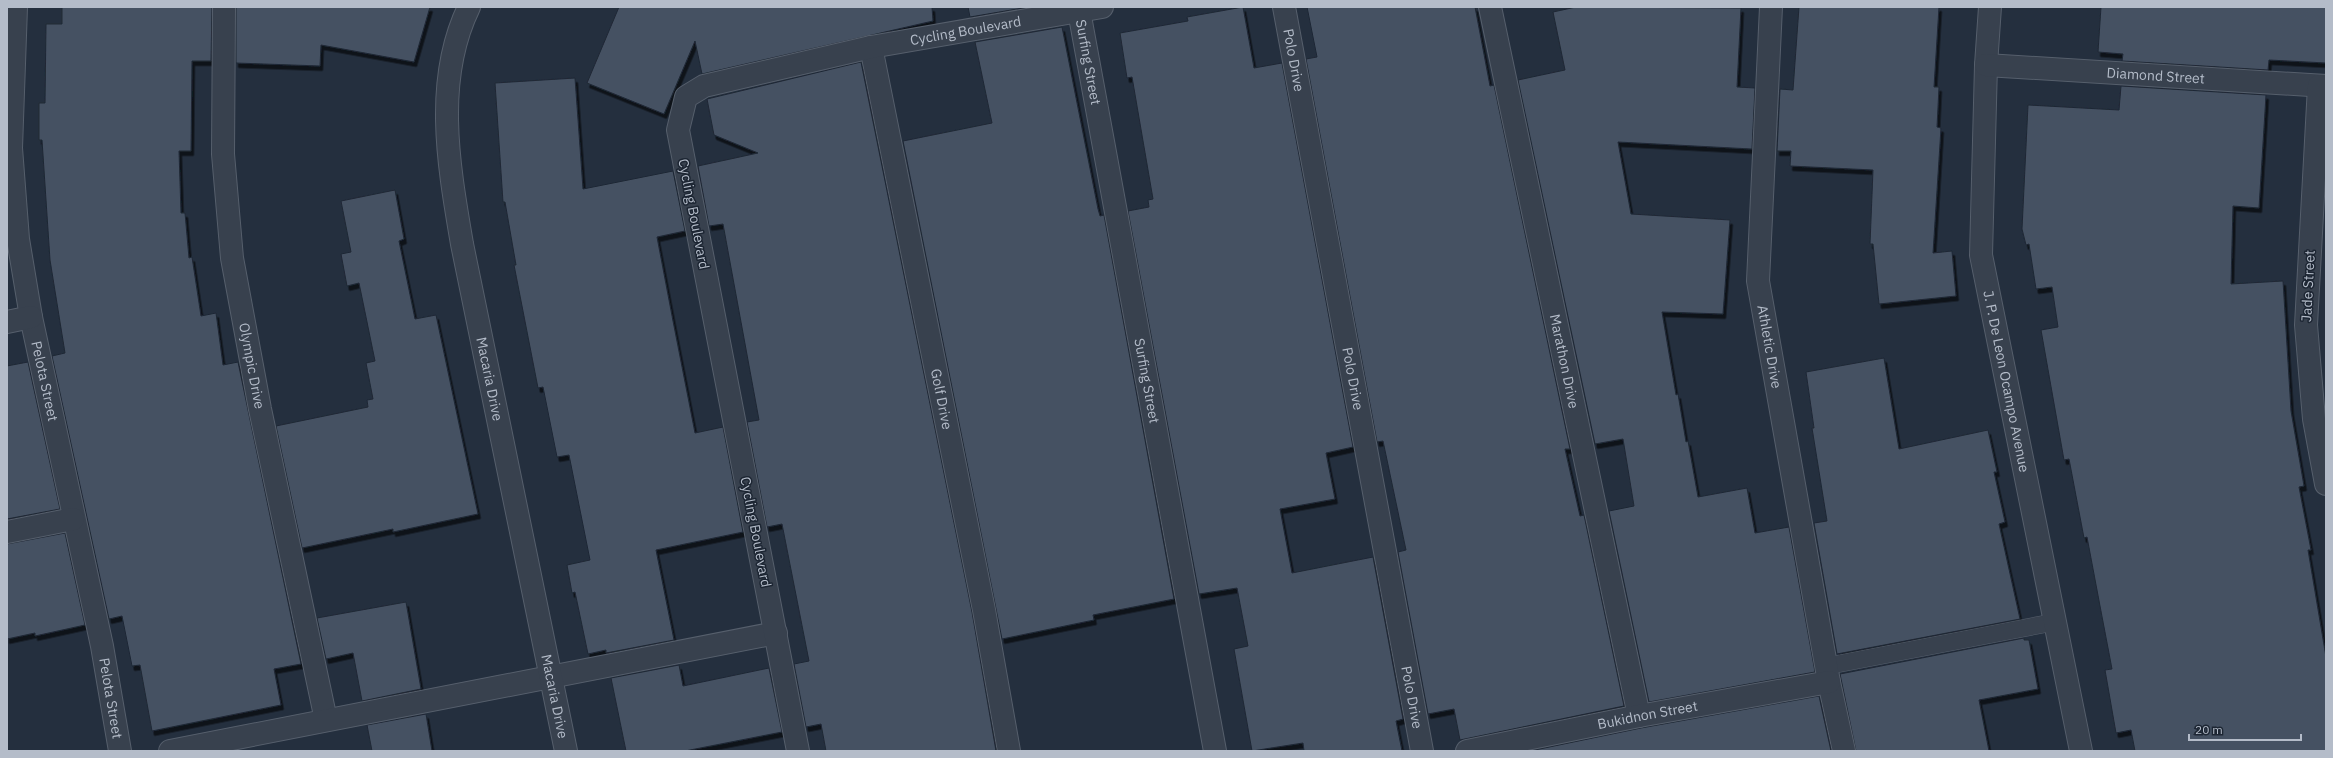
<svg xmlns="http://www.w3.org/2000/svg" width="2333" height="758" font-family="'IBM Plex Sans',sans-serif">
<defs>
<filter id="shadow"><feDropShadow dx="2.5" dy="4.5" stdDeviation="0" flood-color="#0009"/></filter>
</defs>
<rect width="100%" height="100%" fill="#242f3e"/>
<g fill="#455162" stroke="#1f2835" filter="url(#shadow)">
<polygon points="62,7 212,7 211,61 192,61 191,151 179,151 181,213 185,213 189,258 192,257 201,316 216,313 223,365 238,362 301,664 274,669 281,705 152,731 140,665 132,666 122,616 109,619 52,356 65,353 50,260 42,140 39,140 39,103 45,103 46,24 62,24"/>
<polygon points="236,7 430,7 414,62 321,45 320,66 236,63"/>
<polygon points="619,7 932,7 933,21 702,74 695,41 664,114 587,83"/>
<polygon points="968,7 1029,7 970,17"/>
<polygon points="1243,7 1254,68 1282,63 1353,447 1326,453 1335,499 1280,509 1292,573 1373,557 1403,719 1396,721 1402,751 1304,751 1303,743 1252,751 1234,649 1248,646 1237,588 1199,594 1128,211 1149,207 1148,200 1153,199 1132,77 1127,78 1120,33 1188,21 1187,17"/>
<polygon points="1307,7 1475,7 1490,86 1494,85 1570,449 1565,449 1580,516 1584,515 1624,706 1460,740 1454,709 1428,714 1398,552 1406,550 1383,441 1377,442 1306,59 1317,57"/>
<polygon points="1576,7 1741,8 1737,87 1755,88 1752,149 1618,142 1631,214 1730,220 1723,314 1662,312 1676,395 1678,394 1686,442 1688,441 1698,497 1747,488 1755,533 1789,527 1815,672 1649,702 1609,511 1634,506 1623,439 1595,444 1518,80 1565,70 1553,12"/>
<polygon points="1799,7 1939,7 1934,87 1939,87 1937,127 1941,128 1933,253 1952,251 1956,296 1879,304 1873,244 1870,244 1873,170 1790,166 1791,151 1777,151 1780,89 1793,90"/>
<polygon points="2101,7 2326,7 2326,63 2269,60 2268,70 2122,61 2123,54 2098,52"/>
<polygon points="1062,27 1098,209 1100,216 1104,215 1174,599 1093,615 1094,620 1002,639 903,141 992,123 975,42"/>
<polygon points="861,62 972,612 996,751 826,751 821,724 806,727 794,664 809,661 782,524 767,527 747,422 759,420 723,224 709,226 698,166 758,153 714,135 707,99"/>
<polygon points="575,78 583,189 673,171 685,231 657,237 673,321 695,433 723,427 743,532 656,550 674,640 606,653 606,650 588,654 575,592 572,593 567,565 590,560 569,455 557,457 543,387 538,388 514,265 516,265 505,202 503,202 495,83"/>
<polygon points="2121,86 2266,95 2259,208 2233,206 2231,284 2283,281 2291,411 2304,486 2299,487 2311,550 2308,550 2326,657 2326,751 2135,751 2131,730 2116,733 2105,670 2112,669 2100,606 2087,537 2084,538 2069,459 2064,460 2041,330 2058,327 2052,287 2036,289 2029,244 2026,245 2022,229 2028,105 2119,110"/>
<polygon points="395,190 404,239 399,241 415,319 436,315 478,514 393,532 393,529 302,548 276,426 368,407 367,400 373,399 366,363 375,361 359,283 347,286 341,254 351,252 341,201"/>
<polygon points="1884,358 1899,449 1988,430 1997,472 1994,472 2005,522 1999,524 2020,619 1837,654 1814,523 1827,521 1812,428 1814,428 1806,372"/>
<polygon points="28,362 60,509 7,519 7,366"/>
<polygon points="65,533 85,625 35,636 35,633 7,639 7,544"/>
<polygon points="406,602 421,689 362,701 353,653 326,659 317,618"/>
<polygon points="2024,638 2024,640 2029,640 2038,689 1979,700 1989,751 1856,751 1840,674"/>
<polygon points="679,665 683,686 769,668 782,732 685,751 626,751 611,678"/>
<polygon points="1819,696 1831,751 1530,751 1641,728"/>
<polygon points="426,714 432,751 372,751 367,725"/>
</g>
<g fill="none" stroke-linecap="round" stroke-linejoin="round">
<defs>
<polyline id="service" points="1827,666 2055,622"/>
<g id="minor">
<path id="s1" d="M16,7L11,148L18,239L31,317L102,646L120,751"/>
<path id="s2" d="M224,7L223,154L232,258L260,409L326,720"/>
<path id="s3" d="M1284,7L1422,751"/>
<path id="s4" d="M1490,7L1639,716"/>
<path id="s5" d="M1771,7L1758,281L1829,682L1844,751"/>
<path id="s6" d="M1990,7L1986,65L1981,255L2081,751"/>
<path id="s7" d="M1079,11L1215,751"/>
<path id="s8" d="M871,47L984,610L1009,751"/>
<path id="s9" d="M1986,65L2326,86"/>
<polyline points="2319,86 2306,325 2314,419 2326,484"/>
<polyline points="7,322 31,317"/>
<polyline points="7,532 73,519"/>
<polyline points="170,751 776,633"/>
<path id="s10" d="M798,751L678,130L686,97L704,86L871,47L1102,7"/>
<path id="s11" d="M1467,751L1639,716L1829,682"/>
</g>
<g id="tertiary">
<path id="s12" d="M469,7C433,81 449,167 462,244L566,751"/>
</g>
</defs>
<use href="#service" stroke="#565f6c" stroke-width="18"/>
<use href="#minor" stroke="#565f6c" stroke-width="24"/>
<use href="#tertiary" stroke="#565f6c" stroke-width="24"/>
<use href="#service" stroke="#38414e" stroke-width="17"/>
<use href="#minor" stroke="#38414e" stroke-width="22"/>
<use href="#tertiary" stroke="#38414e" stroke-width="22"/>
</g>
<g text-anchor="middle" stroke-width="3" stroke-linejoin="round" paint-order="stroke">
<g font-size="14" fill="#b4bcc9" stroke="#1d2633">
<text dy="5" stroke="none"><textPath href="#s10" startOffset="955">Cycling Boulevard</textPath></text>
<text dy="5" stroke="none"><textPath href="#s3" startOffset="54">Polo Drive</textPath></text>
<text dy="5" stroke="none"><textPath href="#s7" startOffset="52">Surfing Street</textPath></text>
<text dy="5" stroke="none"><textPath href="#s9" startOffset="170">Diamond Street</textPath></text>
<text transform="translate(694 214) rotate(79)" y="5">Cycling Boulevard</text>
<text transform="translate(2308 286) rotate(-87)" y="5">Jade Street</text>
<text dy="5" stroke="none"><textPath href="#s5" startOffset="341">Athletic Drive</textPath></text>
<text dy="5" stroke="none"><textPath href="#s4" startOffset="362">Marathon Drive</textPath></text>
<text dy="5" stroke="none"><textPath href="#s2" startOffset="361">Olympic Drive</textPath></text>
<text dy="5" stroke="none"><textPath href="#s12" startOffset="379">Macaria Drive</textPath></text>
<text dy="5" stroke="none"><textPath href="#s3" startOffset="378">Polo Drive</textPath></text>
<text dy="5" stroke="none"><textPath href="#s7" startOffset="376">Surfing Street</textPath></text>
<text dy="5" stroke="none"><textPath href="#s6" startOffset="377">J. P. De Leon Ocampo Avenue</textPath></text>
<text dy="5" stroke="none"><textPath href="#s1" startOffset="377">Pelota Street</textPath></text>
<text dy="5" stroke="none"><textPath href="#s8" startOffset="359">Golf Drive</textPath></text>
<text transform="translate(756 532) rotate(79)" y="5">Cycling Boulevard</text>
<text dy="5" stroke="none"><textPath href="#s12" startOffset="703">Macaria Drive</textPath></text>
<text dy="5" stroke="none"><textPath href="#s3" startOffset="702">Polo Drive</textPath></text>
<text dy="5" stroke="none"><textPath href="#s1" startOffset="701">Pelota Street</textPath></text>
<text dy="5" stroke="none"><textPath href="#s11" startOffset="184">Bukidnon Street</textPath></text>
</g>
</g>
<rect width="2333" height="758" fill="none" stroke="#b4bcc9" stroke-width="16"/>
<path d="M2189 734v6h112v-6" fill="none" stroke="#b4bcc9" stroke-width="2"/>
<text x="2195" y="734" font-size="12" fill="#b4bcc9" stroke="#1d2633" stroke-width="3" paint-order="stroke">20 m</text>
</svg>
